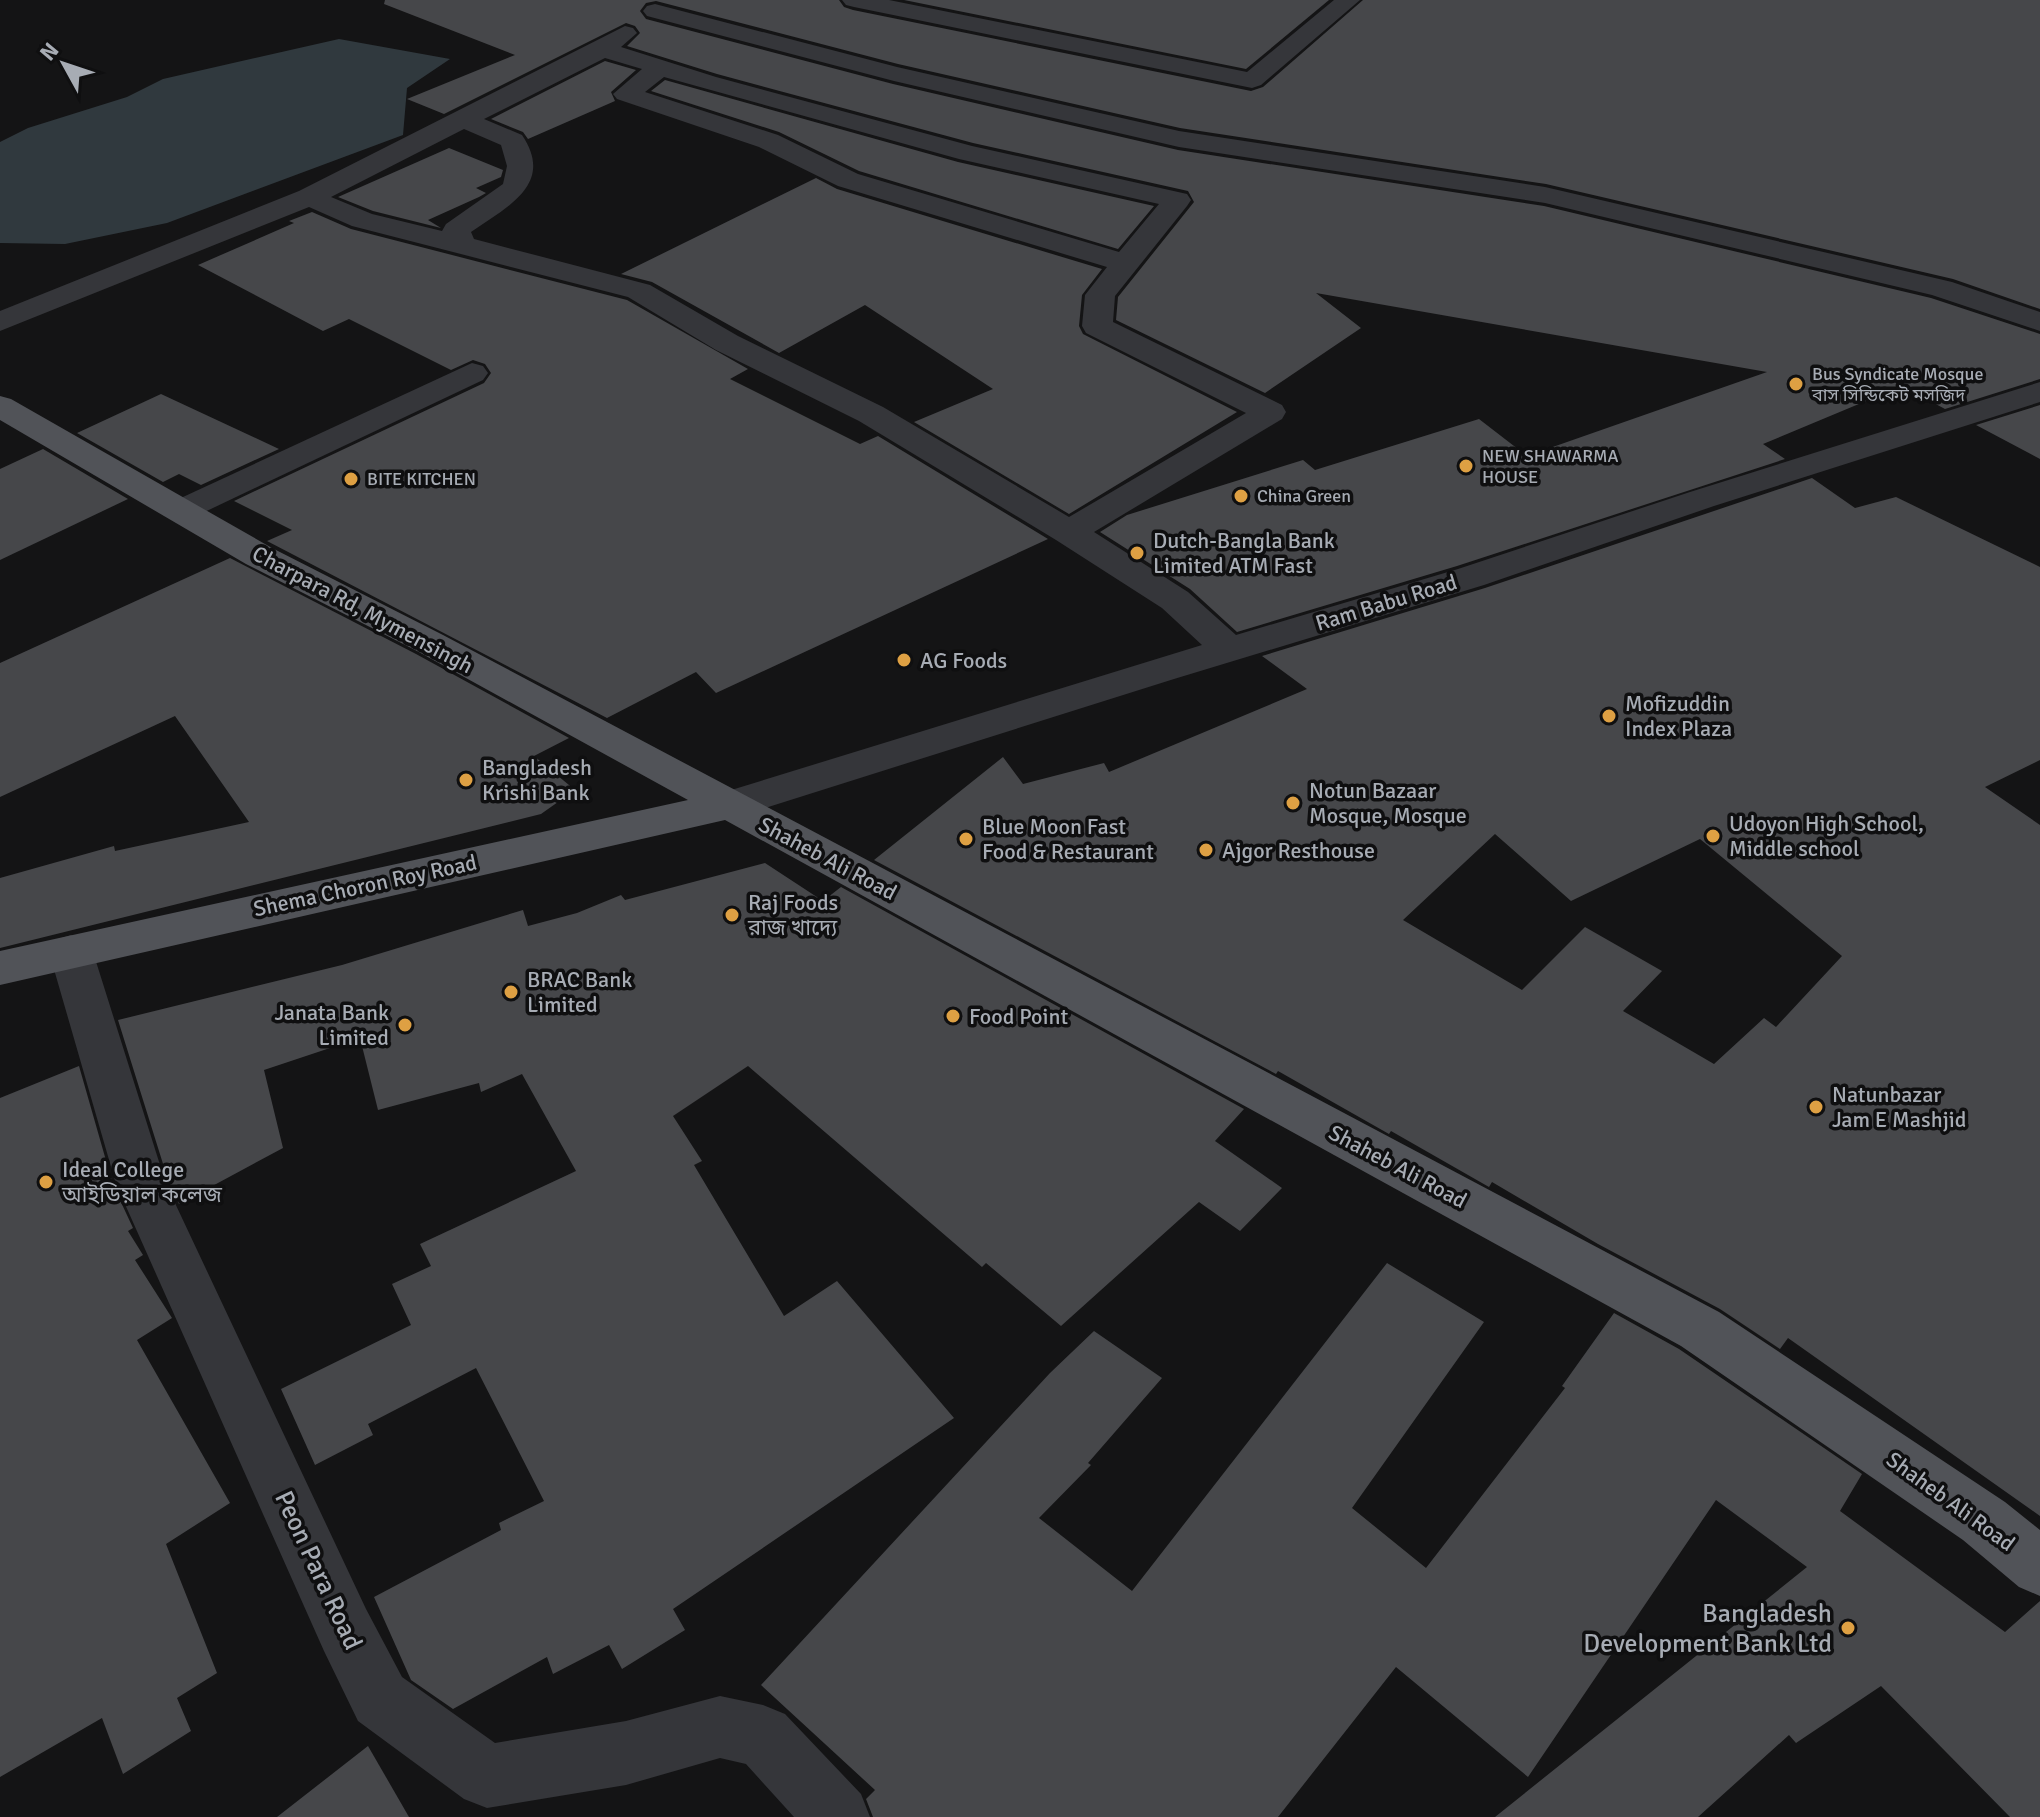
<svg xmlns="http://www.w3.org/2000/svg" width="2040" height="1817" font-family="Signika,'Noto Sans Bengali',sans-serif">
<rect width="100%" height="100%" fill="#141415"/>
<polygon fill="#30393e" points="339,39 450,59 407,88 403,135 167,223 65,244 0,243 0,142 28,128 127,97 163,79"/>
<g fill="#46474a" fill-rule="evenodd">
<polygon points="385,0 839,0 844,7 853,10 1251,91 1263,87 1363,0 2040,0 2040,309 1953,279 1546,184 1180,128 898,64 656,1 646,3 640,11 646,19 893,84 1178,150 1544,206 1931,298 2040,334 2040,379 1945,409 1902,386 1763,444 1785,459 1457,566 1237,632 1190,589 1100,532 1127,515 1303,460 1315,470 1479,419 1527,456 1767,372 1316,293 1361,328 1265,393 1116,320 1118,297 1194,202 1188,191 973,143 717,74 627,46 640,33 635,26 626,23 444,114 407,99 515,55 384,4"/>
<polygon points="904,0 1329,0 1246,69"/>
<polygon points="605,61 636,70 611,92 615,101 528,139 523,132 491,119"/>
<polygon points="665,80 958,162 1154,206 1118,249 859,171 779,132 651,91"/>
<polygon points="449,148 503,170 501,177 476,188 486,193 479,197 428,220 441,228 373,211 338,197"/>
<polygon points="816,178 837,189 1102,269 1082,295 1079,326 1083,334 1237,412 1069,514 914,422 993,389 865,305 779,353 652,282 621,274"/>
<polygon points="312,212 351,229 627,300 748,369 730,379 860,444 878,436 1048,539 716,693 696,672 607,718 267,541 292,530 234,501 484,383 491,373 485,364 473,360 451,370 349,319 323,331 198,265 294,223 289,221"/>
<polygon points="161,394 279,449 201,485 179,474 163,482 77,433"/>
<polygon points="2040,405 2040,459 1976,425"/>
<polygon points="43,449 128,499 0,560 0,469"/>
<path d="M1812,478L1855,508L1896,497L2040,567V760L1985,787L2040,825V1516L1788,1338L1780,1349L1720,1309L1598,1244L1492,1182L1489,1187L1391,1131L1389,1134L1278,1071L1276,1074L874,860L1003,757L1023,784L1104,763L1109,772L1307,689L1262,656L1485,588ZM1495,834L1571,901L1700,839L1842,956L1776,1027L1764,1018L1714,1064L1623,1011L1662,971L1585,927L1522,990L1403,920Z"/>
<polygon points="230,558 416,654 569,738 534,756 575,790 541,814 0,948 0,878 114,846 115,851 249,822 175,716 0,797 0,663"/>
<polygon points="765,863 823,901 841,887 1244,1109 1215,1141 1282,1188 1240,1231 1199,1202 1061,1326 986,1263 982,1267 748,1066 673,1116 702,1161 694,1165 784,1316 837,1281 954,1418 673,1609 685,1630 622,1669 609,1645 553,1674 547,1657 453,1709 411,1680 374,1597 501,1530 499,1523 544,1501 476,1368 368,1424 373,1435 315,1465 281,1389 411,1325 392,1284 431,1266 420,1244 576,1171 522,1074 481,1092 479,1083 378,1110 360,1038 264,1070 283,1148 179,1204 169,1183 118,1020 342,965 523,910 528,926 577,913 621,895 625,900"/>
<polygon points="79,1066 113,1185 133,1228 128,1231 143,1255 135,1260 172,1318 137,1340 230,1503 166,1544 217,1673 177,1698 191,1731 123,1774 102,1718 0,1777 0,1098"/>
<polygon points="1387,1263 1484,1322 1352,1508 1426,1568 1565,1388 1562,1386 1614,1313 1679,1349 1862,1474 1840,1511 2005,1632 2040,1601 2040,1817 2010,1817 1881,1686 1796,1743 1789,1735 1698,1817 1495,1817 1807,1567 1716,1500 1528,1777 1396,1667 1278,1817 873,1817 866,1799 875,1790 761,1685 1050,1373 1094,1331 1162,1378 1088,1463 1091,1465 1039,1518 1132,1591"/>
<polygon points="368,1746 409,1817 277,1817"/>
</g>
<g fill="none" stroke-linecap="round" stroke-linejoin="round">
<g fill="#35363a" fill-rule="evenodd">
<polygon points="842,0 889,0 1247,72 1334,0 1360,0 1261,85 1252,88 854,7 846,5"/>
<polygon points="655,4 897,67 1179,131 1545,187 1952,282 2040,312 2040,331 1932,295 1545,203 1179,147 894,81 647,16 643,11 647,6"/>
<path d="M625,26L633,28L637,33L621,47L716,77L972,146L1187,194L1191,200L1187,206L1115,296L1113,322L1282,405L1286,412L1282,419L1094,532L1188,592L1236,635L1458,569L1690,492L2040,382V402L1714,506L1484,585L1174,679L730,819L715,815L709,805L715,795L1202,645L1162,608L1056,540L859,421L716,350L628,297L352,226L309,207L0,331V311L299,191ZM605,58L642,69L613,94L617,99L759,147L838,186L1107,267L1085,295L1082,326L1086,333L1246,413L1069,517L883,407L738,336L650,285L474,239L471,232C505,208 556,185 522,135L484,119ZM664,77L959,159L1159,204L1119,252L858,174L778,135L645,92ZM464,129L501,145L507,166L503,184L446,224L442,231L372,214L331,197Z"/>
<polygon points="472,363 483,366 488,373 483,380 194,517 182,520 170,517 165,510 170,503"/>
<polygon points="71,935 87,940 93,952 166,1184 366,1609 402,1677 495,1743 626,1721 720,1696 763,1705 785,1714 861,1794 870,1817 794,1817 746,1764 720,1758 626,1785 487,1808 464,1799 358,1721 324,1651 116,1184 49,952 55,940"/>
</g>
<polygon fill="#515358" fill-rule="evenodd" points="0,396 11,399 272,548 443,635 1719,1312 2005,1502 2040,1530 2040,1596 2019,1587 1963,1540 1681,1346 725,820 0,985 0,951 688,800 417,651 246,564 0,420"/>
</g>
<g fill="#dea043" stroke="#0f0f10" stroke-width="3">
<circle cx="1796" cy="384" r="8"/>
<circle cx="1466" cy="466" r="8"/>
<circle cx="351" cy="479" r="8"/>
<circle cx="1241" cy="496" r="8"/>
<circle cx="1137" cy="553" r="8"/>
<circle cx="904" cy="660" r="8"/>
<circle cx="1609" cy="716" r="8"/>
<circle cx="466" cy="780" r="8"/>
<circle cx="1293" cy="803" r="8"/>
<circle cx="1713" cy="836" r="8"/>
<circle cx="966" cy="839" r="8"/>
<circle cx="1206" cy="850" r="8"/>
<circle cx="732" cy="915" r="8"/>
<circle cx="511" cy="992" r="8"/>
<circle cx="953" cy="1016" r="8"/>
<circle cx="405" cy="1025" r="8"/>
<circle cx="1816" cy="1107" r="8"/>
<circle cx="46" cy="1182" r="8"/>
<circle cx="1848" cy="1628" r="8"/>
</g>
<g text-anchor="middle" stroke-width="7" stroke-linejoin="round" paint-order="stroke">
<g font-size="18" fill="#a7acb4" stroke="#0f0f10" text-anchor="start">
<text x="1812" y="380">Bus Syndicate Mosque<tspan x="1812" dy="21">বাস সিন্ডিকেট মসজিদ</tspan></text>
<text x="1482" y="462">NEW SHAWARMA<tspan x="1482" dy="21">HOUSE</tspan></text>
<text x="367" y="485">BITE KITCHEN</text>
<text x="1257" y="502">China Green</text>
</g>
<g font-size="22" fill="#a7acb4" stroke="#0f0f10" text-anchor="start">
<text x="1153" y="548">Dutch-Bangla Bank<tspan x="1153" dy="25">Limited ATM Fast</tspan></text>
<text x="920" y="668">AG Foods</text>
<text x="1625" y="711">Mofizuddin<tspan x="1625" dy="25">Index Plaza</tspan></text>
<text x="482" y="775">Bangladesh<tspan x="482" dy="25">Krishi Bank</tspan></text>
<text x="1309" y="798">Notun Bazaar<tspan x="1309" dy="25">Mosque, Mosque</tspan></text>
<text x="1729" y="831">Udoyon High School,<tspan x="1729" dy="25">Middle school</tspan></text>
<text x="982" y="834">Blue Moon Fast<tspan x="982" dy="25">Food &amp; Restaurant</tspan></text>
<text x="1222" y="858">Ajgor Resthouse</text>
<text x="748" y="910">Raj Foods<tspan x="748" dy="25">রাজ খাদ্যে</tspan></text>
<text x="527" y="987">BRAC Bank<tspan x="527" dy="25">Limited</tspan></text>
<text x="389" y="1020" text-anchor="end">Janata Bank<tspan x="389" dy="25">Limited</tspan></text>
<text x="969" y="1024">Food Point</text>
<text x="1832" y="1102">Natunbazar<tspan x="1832" dy="25">Jam E Mashjid</tspan></text>
<text x="62" y="1177">Ideal College<tspan x="62" dy="25">আইডিয়াল কলেজ</tspan></text>
</g>
<g font-size="22" fill="#a7acb4" stroke="#0f0f10">
<text transform="translate(1386 602) rotate(-17)" y="8">Ram Babu Road</text>
<text transform="translate(363 609) rotate(28)" y="8">Charpara Rd, Mymensingh</text>
<text transform="translate(828 858) rotate(28)" y="8">Shaheb Ali Road</text>
<text transform="translate(365 885) rotate(-12)" y="8">Shema Choron Roy Road</text>
<text transform="translate(1398 1166) rotate(28)" y="8">Shaheb Ali Road</text>
<text transform="translate(1951 1501) rotate(36)" y="8">Shaheb Ali Road</text>
</g>
<g font-size="26" fill="#a7acb4" stroke="#0f0f10">
<text transform="translate(319 1570) rotate(65)" y="9">Peon Para Road</text>
</g>
<g font-size="26" fill="#a7acb4" stroke="#0f0f10" text-anchor="end">
<text x="1832" y="1622">Bangladesh<tspan x="1832" dy="30">Development Bank Ltd</tspan></text>
</g>
</g>
<g transform="translate(64 64) rotate(310)" stroke="#0f0f10" stroke-width="6" paint-order="stroke">
<path d="M0-6L14 30L0 20L-14 30Z" fill="#a7acb4"/>
<text y="-12" font-size="22" font-weight="bold" text-anchor="middle" fill="#a7acb4">N</text>
</g>
</svg>
